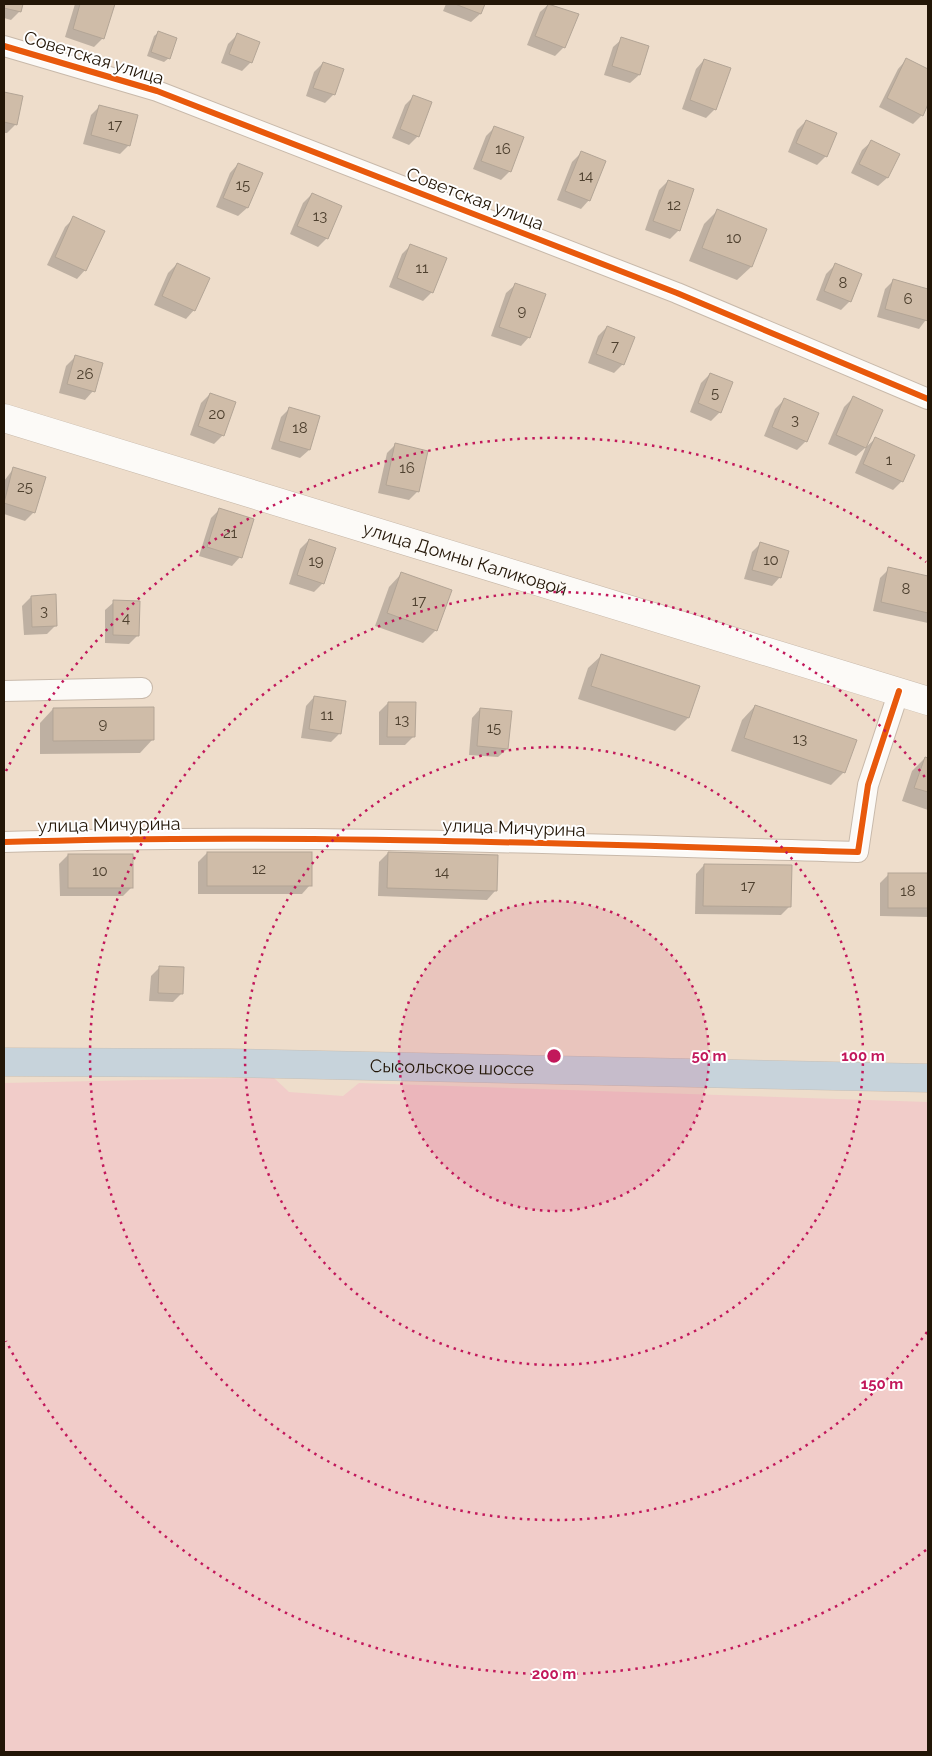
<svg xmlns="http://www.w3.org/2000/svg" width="932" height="1756" font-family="Raleway,sans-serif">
<rect width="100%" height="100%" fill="#eeddcb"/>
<polygon fill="#f1ccc9" points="273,1077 289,1092 343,1096 359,1083 928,1102 928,1752 4,1752 4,1083"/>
<g fill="#0003">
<polygon points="4,4 22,4 20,11 11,20 4,18"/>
<polygon points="75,4 114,5 103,38 94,47 65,37"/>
<polygon points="446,4 484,4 480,14 471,22 443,11"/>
<polygon points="549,4 577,14 564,47 555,56 527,45 540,12"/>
<polygon points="159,32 169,58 164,62 147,56 154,36"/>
<polygon points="237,35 251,62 242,71 221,63 228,44"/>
<polygon points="622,39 647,47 639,75 630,83 604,75 613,47"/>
<polygon points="704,60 715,109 706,118 682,109 696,69"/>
<polygon points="906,60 928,70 928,101 922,115 913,124 879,107 898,69"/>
<polygon points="323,63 342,70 333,95 325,103 306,96 314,72"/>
<polygon points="4,93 21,97 16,124 7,133 4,133"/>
<polygon points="414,96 418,136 409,145 392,138 405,105"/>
<polygon points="100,106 129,145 120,154 83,144 91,115"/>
<polygon points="806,121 826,156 817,165 788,152 797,130"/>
<polygon points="495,127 510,171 501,180 473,169 486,136"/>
<polygon points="871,142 898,155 887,178 878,186 851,173 862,150"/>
<polygon points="581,153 589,200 581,209 557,200 572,162"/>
<polygon points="238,164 247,208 238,216 216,207 230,173"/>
<polygon points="668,181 679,230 670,239 645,230 659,190"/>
<polygon points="312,194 327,238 318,247 290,234 303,203"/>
<polygon points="717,211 765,230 751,267 737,280 689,261 704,224"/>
<polygon points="74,218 85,270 77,279 47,265 65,227"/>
<polygon points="411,245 432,292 423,301 389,287 402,254"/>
<polygon points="177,264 194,310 186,319 154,305 168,273"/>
<polygon points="835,265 850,301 841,310 816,300 826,274"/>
<polygon points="894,280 928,290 928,317 919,329 877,317 885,289"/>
<polygon points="515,285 529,337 521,346 491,336 506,293"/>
<polygon points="607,327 623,364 614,373 588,363 598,336"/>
<polygon points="75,357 93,391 85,400 59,393 66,366"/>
<polygon points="710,374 720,412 711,421 690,412 701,383"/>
<polygon points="210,394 223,435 214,444 190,435 201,403"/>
<polygon points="853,398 881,410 865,448 856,456 828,444 844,407"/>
<polygon points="784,400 806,441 797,450 764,436 775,409"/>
<polygon points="290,408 309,450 300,458 271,449 281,417"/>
<polygon points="875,439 913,456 902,481 893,490 855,473 866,447"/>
<polygon points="396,444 418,491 409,500 378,493 387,453"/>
<polygon points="14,468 34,512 25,521 4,514 4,481"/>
<polygon points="219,510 240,557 232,566 199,556 211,518"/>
<polygon points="309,540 323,583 314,592 289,584 300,549"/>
<polygon points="760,544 780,577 772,586 744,579 752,552"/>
<polygon points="889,569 928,577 928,623 873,611 880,578"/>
<polygon points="402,573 436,630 423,643 375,626 389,587"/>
<polygon points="31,597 56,625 47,634 24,635 22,606"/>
<polygon points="114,602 138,635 129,644 105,643 105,610"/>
<polygon points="602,655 698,687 688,718 675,731 578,699 588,668"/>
<polygon points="314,697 340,733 331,742 301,738 306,706"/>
<polygon points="388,703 414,736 405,745 379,745 379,712"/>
<polygon points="755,706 844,772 831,785 731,751 742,720"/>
<polygon points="53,709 153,739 140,753 40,754 40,723"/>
<polygon points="480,709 507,749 498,757 469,755 472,718"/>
<polygon points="925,758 928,759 928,810 902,801 912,771"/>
<polygon points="207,853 310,885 302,894 198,894 198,862"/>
<polygon points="388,853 495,891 487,900 378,896 379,862"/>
<polygon points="68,855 132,887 123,896 60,896 59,864"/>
<polygon points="704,865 790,906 781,915 695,914 696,874"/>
<polygon points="889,874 928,874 928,917 880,916 880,883"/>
<polygon points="160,967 182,993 173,1002 149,1001 151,976"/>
</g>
<g fill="#cfbca8" stroke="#b3a596">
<polygon points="4,4 23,4 21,12 4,8"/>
<polygon points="80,4 115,4 104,39 73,29"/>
<polygon points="455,4 485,4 481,14"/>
<polygon points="548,4 579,14 565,48 535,36"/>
<polygon points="158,31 177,38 170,59 151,52"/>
<polygon points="237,33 260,42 252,63 229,54"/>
<polygon points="621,37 649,46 640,75 612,66"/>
<polygon points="906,58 928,69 928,104 923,116 887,98"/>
<polygon points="704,59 731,68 716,110 690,100"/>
<polygon points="323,62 344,69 335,95 313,88"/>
<polygon points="4,92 23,96 17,125 4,122"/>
<polygon points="413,95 432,102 419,137 400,129"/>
<polygon points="99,105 138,115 130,146 91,135"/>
<polygon points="806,120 837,133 827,157 796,143"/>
<polygon points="494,126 524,137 511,172 481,161"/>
<polygon points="871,140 900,154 888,178 859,164"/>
<polygon points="581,151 606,161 590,201 565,191"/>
<polygon points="238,163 263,173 248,208 223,198"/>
<polygon points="668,180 694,189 680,231 653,221"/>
<polygon points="312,193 342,206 328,239 297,226"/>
<polygon points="717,209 767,229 752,267 702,248"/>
<polygon points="73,216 105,231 86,271 55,257"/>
<polygon points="410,244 447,258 433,293 397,278"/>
<polygon points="177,263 210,278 195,311 162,296"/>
<polygon points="835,263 862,274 851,302 824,291"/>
<polygon points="893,279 928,289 928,321 885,309"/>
<polygon points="515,283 546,294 530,338 499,327"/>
<polygon points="607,326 635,337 624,365 596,354"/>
<polygon points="75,355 103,363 95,392 67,384"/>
<polygon points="710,373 733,382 721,413 698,403"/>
<polygon points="210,393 236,402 224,436 198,426"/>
<polygon points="853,396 883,410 866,448 836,435"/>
<polygon points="784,398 819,413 807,442 772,427"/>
<polygon points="289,407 320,416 310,450 279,441"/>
<polygon points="875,437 915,455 903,482 863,464"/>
<polygon points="395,443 428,451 419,492 386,485"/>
<polygon points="13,467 46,477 35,513 4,503"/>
<polygon points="219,508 254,519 242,558 207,547"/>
<polygon points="309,539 336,548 324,584 297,575"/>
<polygon points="760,542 789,551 781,578 752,570"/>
<polygon points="888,567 928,576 928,613 881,602"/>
<polygon points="401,572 452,590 437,631 387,613"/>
<polygon points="56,594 57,626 32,627 31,596"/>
<polygon points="113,600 140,601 139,636 113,635"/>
<polygon points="601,654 700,686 689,718 591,686"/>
<polygon points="314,696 346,701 341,734 309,729"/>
<polygon points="388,702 416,702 415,737 387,737"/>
<polygon points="755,705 857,740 845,773 744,738"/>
<polygon points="154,707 154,740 53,741 53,708"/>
<polygon points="480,708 512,711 508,749 477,746"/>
<polygon points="925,757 928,758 928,792 914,788"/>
<rect x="207" y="852" width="105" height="34"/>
<polygon points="388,852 498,855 497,891 387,888"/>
<rect x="68" y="854" width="65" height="34"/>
<polygon points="704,864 792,865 791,907 703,906"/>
<rect x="888" y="873" width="40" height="35"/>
<polygon points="159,966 184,967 183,994 158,993"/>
</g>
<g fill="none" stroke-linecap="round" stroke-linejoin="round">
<defs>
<g id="street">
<polyline points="4,46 157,91 677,293 928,399"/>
<polyline points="4,691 142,688"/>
<path d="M4,842C289,833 573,844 858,852L868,785L899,691"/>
</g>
<g id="secondary">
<path id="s1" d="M4,418L928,701"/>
</g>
<g id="highway">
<path id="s2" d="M4,1062L231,1063L928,1078"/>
</g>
</defs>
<use href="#street" stroke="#c8b9aa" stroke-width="22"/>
<use href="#secondary" stroke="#c8b9aa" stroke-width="29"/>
<use href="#highway" stroke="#c8c0b6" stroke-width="29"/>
<use href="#street" stroke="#fcfaf7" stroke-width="20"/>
<use href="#secondary" stroke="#fcfaf7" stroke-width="28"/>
<use href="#highway" stroke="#c7d3db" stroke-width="28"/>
<defs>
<g id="cycleway">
<polyline points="4,46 157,91 677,293 928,399"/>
<path d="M4,842C289,833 573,844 858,852L868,785L899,691"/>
</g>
</defs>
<use href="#cycleway" stroke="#fff" stroke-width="9"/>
<use href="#cycleway" stroke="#e8590c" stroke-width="6"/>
</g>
<circle cx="554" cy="1056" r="155" fill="#c2185b" fill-opacity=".12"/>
<g fill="none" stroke="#c2185b" stroke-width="2.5" stroke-dasharray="2.5 5">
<circle cx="554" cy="1056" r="155"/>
<circle cx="554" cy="1056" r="309"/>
<path d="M927 1332A464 464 0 1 1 927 780"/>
<path d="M926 1550A618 618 0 0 1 6 1341M6 771A618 618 0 0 1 926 562"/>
</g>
<g text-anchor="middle" stroke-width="4" stroke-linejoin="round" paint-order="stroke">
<g font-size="15" fill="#4e402f">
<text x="115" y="130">17</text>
<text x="503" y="154">16</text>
<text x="586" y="181">14</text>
<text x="243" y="190">15</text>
<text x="674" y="210">12</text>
<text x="320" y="221">13</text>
<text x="734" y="243">10</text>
<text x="422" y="273">11</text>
<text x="843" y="288">8</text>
<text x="908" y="304">6</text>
<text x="522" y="316">9</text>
<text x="615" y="351">7</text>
<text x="85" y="379">26</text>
<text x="715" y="398">5</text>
<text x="217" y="419">20</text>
<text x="795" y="425">3</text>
<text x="300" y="433">18</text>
<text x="889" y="465">1</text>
<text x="407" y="473">16</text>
<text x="25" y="492">25</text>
<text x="230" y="538">21</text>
<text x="771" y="565">10</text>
<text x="316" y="566">19</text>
<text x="906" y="594">8</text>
<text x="419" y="606">17</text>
<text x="44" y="616">3</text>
<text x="126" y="623">4</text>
<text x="327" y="720">11</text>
<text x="402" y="725">13</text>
<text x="103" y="729">9</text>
<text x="494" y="733">15</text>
<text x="800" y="744">13</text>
<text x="259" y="874">12</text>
<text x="100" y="876">10</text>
<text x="442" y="877">14</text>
<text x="748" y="891">17</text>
<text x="908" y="896">18</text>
</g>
<g font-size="18" fill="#231607" stroke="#fff">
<text transform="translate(94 58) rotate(17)" y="6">Советская улица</text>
<text transform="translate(475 199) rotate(21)" y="6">Советская улица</text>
<text dy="6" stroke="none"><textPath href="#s1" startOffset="482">улица Домны Каликовой</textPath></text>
<text transform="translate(109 825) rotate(-1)" y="6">улица Мичурина</text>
<text transform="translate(514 828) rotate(2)" y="6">улица Мичурина</text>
<text dy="6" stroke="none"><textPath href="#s2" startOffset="448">Сысольское шоссе</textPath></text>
</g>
</g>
<circle cx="554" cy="1056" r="8" fill="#c2185b" stroke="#fff" stroke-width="2.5"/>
<g font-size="15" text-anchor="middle" font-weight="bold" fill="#c2185b" stroke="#fff" stroke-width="4" stroke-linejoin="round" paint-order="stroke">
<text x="709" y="1061">50 m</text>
<text x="863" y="1061">100 m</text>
<text x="882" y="1389">150 m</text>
<text x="554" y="1679">200 m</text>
</g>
<rect width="932" height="1756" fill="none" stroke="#231607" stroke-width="10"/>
</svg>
